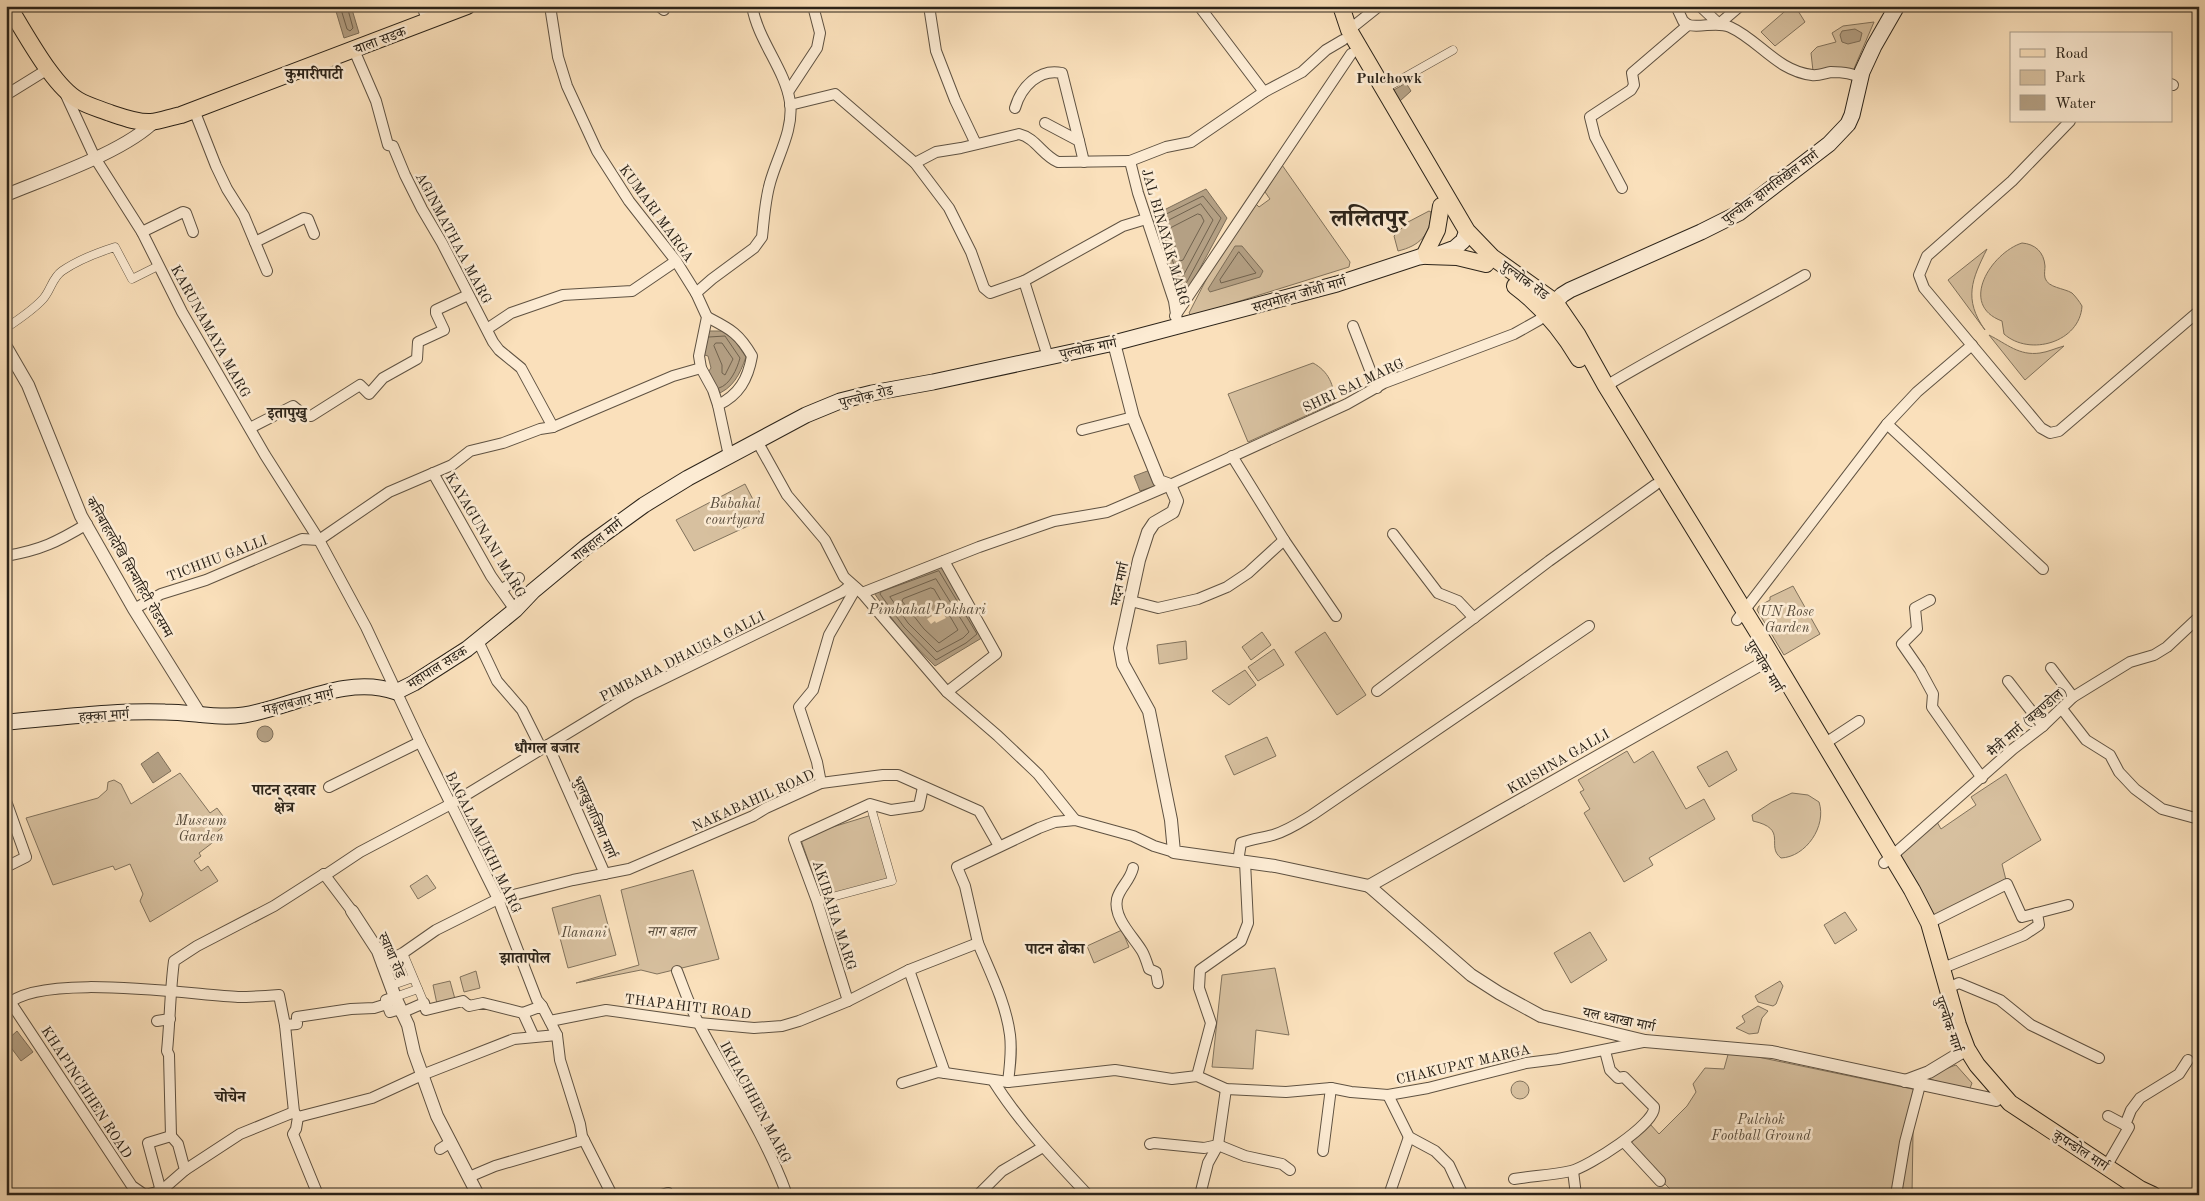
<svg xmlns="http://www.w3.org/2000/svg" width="2205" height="1201" font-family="'Old Standard TT','Noto Serif Devanagari',serif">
<rect width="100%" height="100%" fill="#fae0bb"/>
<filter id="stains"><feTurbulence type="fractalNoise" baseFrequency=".004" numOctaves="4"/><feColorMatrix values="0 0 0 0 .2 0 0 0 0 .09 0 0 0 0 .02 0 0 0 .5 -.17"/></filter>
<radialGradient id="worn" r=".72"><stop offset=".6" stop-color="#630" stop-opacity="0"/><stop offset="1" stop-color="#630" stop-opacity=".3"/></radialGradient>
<g fill="#d7c09f" stroke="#81725c">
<polygon points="1791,6 1795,6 1805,22 1775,46 1761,32"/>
<polygon points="1874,22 1853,71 1813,71 1811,53 1817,47 1836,42 1832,33 1843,26"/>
<polygon points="1282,165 1350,262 1349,267 1192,316 1189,313 1208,276 1255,203 1259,207 1270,199 1265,192"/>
<path d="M1429,211L1431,212C1431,235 1419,246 1398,251L1394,236L1408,222Z"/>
<path d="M2022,243C2035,244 2044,252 2045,266C2045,269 2044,274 2045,278C2048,288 2064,288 2072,293C2076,297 2079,301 2082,306C2080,342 2030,357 2004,334L2002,321C1958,305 1991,253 2022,243Z"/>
<path d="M1987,249C1972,279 1963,299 1985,330L1948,280Z"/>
<path d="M1989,335C2007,344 2019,356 2040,353C2048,352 2056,348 2064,346L2025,380Z"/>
<path d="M1313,363C1328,371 1335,385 1334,403L1248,442L1228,394Z"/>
<polygon points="745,484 763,519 694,551 676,520"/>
<polygon points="1793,586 1820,634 1784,655 1757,610 1759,606 1770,600 1770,597"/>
<polygon points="1262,632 1271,645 1251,660 1242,647"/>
<polygon points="1325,632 1366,695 1337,715 1295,652"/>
<polygon points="1186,641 1187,659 1159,664 1157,645"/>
<polygon points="1274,649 1284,665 1258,681 1248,667"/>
<polygon points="1245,670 1256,685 1229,705 1212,691"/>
<polygon points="1267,737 1276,756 1234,775 1225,756"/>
<polygon points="1627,751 1634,763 1653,751 1686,809 1704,799 1715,819 1649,858 1653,865 1624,882 1584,813 1590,809 1580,792 1584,790 1578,780"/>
<polygon points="1727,751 1737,770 1709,787 1697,767"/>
<polygon points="180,773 210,813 217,808 228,823 217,832 220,837 199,853 201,856 194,861 201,871 208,866 218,881 150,922 140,901 143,894 130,864 115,870 113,866 53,885 26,818 98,798 107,790 108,782 114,780 121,784 131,804"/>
<polygon points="2006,774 2041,840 2002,864 2007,884 1929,923 1896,857 1937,822 1941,829 1976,805 1971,797"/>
<path d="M1792,793L1808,795L1819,802C1827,826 1806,857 1781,858C1765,846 1789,829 1753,821L1752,815L1772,802Z"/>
<polygon points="875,814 892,884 823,903 800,837"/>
<polygon points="693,870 719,959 657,974 641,970 576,983 639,965 621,890"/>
<polygon points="427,875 436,888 418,899 410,886"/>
<polygon points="600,895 616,955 568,968 552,908"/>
<polygon points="1845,912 1857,930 1835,944 1824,925"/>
<polygon points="1122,930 1129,947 1094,963 1087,946"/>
<polygon points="1590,932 1607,960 1571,983 1554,953"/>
<polygon points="1275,968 1289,1035 1256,1030 1253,1069 1212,1067 1222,975"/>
<polygon points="476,971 480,988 464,992 460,977"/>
<polygon points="450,981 455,999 437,1004 433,985"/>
<polygon points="1780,981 1783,986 1776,1004 1773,1006 1758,1002 1755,996"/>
<polygon points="1758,1006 1768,1011 1762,1018 1758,1033 1749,1034 1736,1028 1745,1022 1742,1016"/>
<polygon points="1729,1051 1917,1090 1913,1133 1912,1195 1673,1195 1673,1192 1627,1146 1650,1124 1659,1134 1687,1106 1696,1092 1693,1084 1705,1068 1724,1069"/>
<polygon points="1956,1065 1972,1083 1969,1091 1923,1077"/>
<circle cx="1520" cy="1090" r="9"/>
</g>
<g fill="#b4a084" stroke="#7d6e59">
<polygon points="339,6 351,6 359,33 344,38 335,8"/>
<polygon points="1855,29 1862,33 1860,41 1848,44 1842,42 1840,35 1842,31"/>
<polygon points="1406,83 1411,91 1400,101 1392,91"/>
<polygon points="1206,189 1227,218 1184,298 1174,301 1146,219"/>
<polygon points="1235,246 1242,246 1263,271 1260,277 1210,292 1208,289"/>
<path d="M705,331H728L746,357C740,374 733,389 715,395L706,375L711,368L708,356L701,354Z"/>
<polygon points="1150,470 1156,486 1140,491 1134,476"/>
<polygon points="941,564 985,636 935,666 900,630 872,590"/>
<circle cx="265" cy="734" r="8"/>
<polygon points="158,752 171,771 153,783 141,764"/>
<polygon points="17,1031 33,1052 21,1061 6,1041"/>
</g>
<polygon fill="#fae0bb" points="962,598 964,602 944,615 946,618 936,623 935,621 931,624 927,619 932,616 930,613 939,608 941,610"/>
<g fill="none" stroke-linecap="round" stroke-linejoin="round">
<g stroke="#70624e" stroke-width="1">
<polyline points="340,6 347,29 350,31 353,28 347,6"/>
<polygon points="1201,204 1213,220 1182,278 1179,279 1160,225"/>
<polygon points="1198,214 1201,215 1204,221 1183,260 1180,261 1169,229"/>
<polyline points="1154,220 1203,196 1221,218 1181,293 1178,294"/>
<polygon points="1239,252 1256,273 1221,283 1220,280"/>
<path d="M709,337L725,336L740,358C737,369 730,385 719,388"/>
<polygon points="716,343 722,343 733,359 725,375 722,373 722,365 714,346"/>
<polygon points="939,571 977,634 966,643 936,660 904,627 880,594 881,592"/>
<polygon points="936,579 969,632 963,638 937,652 908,623 890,597"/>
<polygon points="931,588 934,589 958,630 939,643 924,629 902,601 903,599"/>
</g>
<defs>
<g id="pedestrian">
<polyline points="1384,89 1453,50"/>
<path d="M6,328C18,320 33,310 43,299C51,290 52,278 62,271C78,260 96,253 115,247L132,279L158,266"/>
<polyline points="817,901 892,881 870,804"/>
<polyline points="403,953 424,1003"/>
<polyline points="390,986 413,978"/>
<polyline points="395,997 418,989"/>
</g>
<g id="minor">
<polyline points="422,6 428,22"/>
<polyline points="550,6 558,57 567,86 597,151 629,201 676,261 696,293"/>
<polyline points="659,6 664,10"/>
<polyline points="929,6 936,51 955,100 976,144"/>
<polyline points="1199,6 1264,92"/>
<polyline points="1700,6 1719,24 1740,6"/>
<path d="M1688,25C1702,28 1717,21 1730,27C1759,40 1777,71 1812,75C1818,76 1825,73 1831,72C1839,72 1853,73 1860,78"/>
<polyline points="1349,30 1379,6"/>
<polyline points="354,50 376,101 388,145 393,146 405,175 422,209 442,243 493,342 499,350 521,368 553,427"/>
<polyline points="2171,84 2173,85"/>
<polyline points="788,92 817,48 820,33 813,6"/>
<polyline points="65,93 95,158 142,232 182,312 265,455 319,540 366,627 420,742 498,899 537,1000 542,1006"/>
<polyline points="6,95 48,69"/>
<polyline points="790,105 835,94 915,163 949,208 971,252 984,288 990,293 1024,281 1123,226 1146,219"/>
<path d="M1015,108C1021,87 1039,68 1062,73L1079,141"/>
<polyline points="194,110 216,166 227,189 244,216 267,271"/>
<polyline points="2070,121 2012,181 1927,256 1919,275 1924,288 2041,428 2050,433 2059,431 2199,311"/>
<polyline points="1045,123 1079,141 1084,162"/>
<path d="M915,163L936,152L961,148L1019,134C1036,138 1042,155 1058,162L1130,161"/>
<polyline points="1622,188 1595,137 1590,117 1631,90 1634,85 1632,73 1688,25 1683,21 1676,6"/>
<polyline points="142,232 183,212 186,213 193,232"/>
<polyline points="255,242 304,218 308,219 314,234"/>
<polyline points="1024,281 1048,357"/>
<polyline points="1175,316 1351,54"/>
<path d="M707,317C730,329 739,333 752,356C748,379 739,395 718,405"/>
<polyline points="1353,326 1377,388"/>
<polyline points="1178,327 1174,301 1138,193 1130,161 1166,147 1191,142 1264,92 1302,72 1326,50 1343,40"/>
<polyline points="487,329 511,313 563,295 632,291 676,261"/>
<path d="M1606,386C1671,347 1739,313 1805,275"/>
<polyline points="1887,424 2043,569"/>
<polyline points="250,428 293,406 304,415 311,416 360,385 369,394 383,378 417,359 418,342 444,330 436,313 436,310 468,295"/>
<polyline points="1082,430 1133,417"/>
<polyline points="757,441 787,495 825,540 844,577 862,593 947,692 998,736 1038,774 1075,820"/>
<path d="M729,456L718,405L713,390L701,368L699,356L707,317L696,293L712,279L754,248L762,237C764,219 765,200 770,183C777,157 794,130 790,102C785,69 758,41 752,6"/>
<polyline points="1232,456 1284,540 1336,616"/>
<polyline points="433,473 491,576 515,610"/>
<polyline points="1393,534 1438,593 1458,601 1474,618"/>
<path d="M6,556C41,550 57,542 87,524"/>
<polyline points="944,561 996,654 947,692"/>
<polyline points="501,590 519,578"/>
<polyline points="862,593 979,547 1054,521 1107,512 1170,485 1347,404 1384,383 1514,334 1539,320 1546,312"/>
<polyline points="1930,600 1915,608 1917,629 1902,644 1920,670 1933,694 1932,707 1982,778"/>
<polyline points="1131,601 1158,608 1198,599 1227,587 1248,573 1284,540"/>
<polyline points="134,609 161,594 206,580 302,539 319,540 389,492 452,465 470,451 503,443 540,429 553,427 673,376 701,368"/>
<polyline points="1737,620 1887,424 1917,392 1972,345"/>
<polyline points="478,641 497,681 522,710 541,748"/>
<polyline points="2051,668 2073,697"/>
<polyline points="2008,681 2043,726"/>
<polyline points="1377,691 1549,561 1655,485"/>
<polyline points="2062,709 2086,740 2110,755 2119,772 2135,789 2162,809 2199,819"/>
<polyline points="1824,744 1859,721"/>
<polyline points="548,745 605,874"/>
<polyline points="821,783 817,762 799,707 813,690 829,635 856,588"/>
<polyline points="329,787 420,742"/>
<polyline points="6,801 26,857 6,867"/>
<path d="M1238,861L1241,843C1252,839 1262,838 1273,835C1287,831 1299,823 1312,815L1589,626"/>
<polyline points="1884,863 2013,749 2043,726 2073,697 2130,662 2154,655 2167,647 2199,617"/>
<path d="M1133,868C1130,881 1120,887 1117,899C1113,918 1133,936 1142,951C1145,956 1147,963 1149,969L1156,972L1158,983"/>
<polyline points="324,874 352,911"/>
<polyline points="1929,923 2007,884 2022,917 2037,913"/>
<path d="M978,943C990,972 1006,1003 1010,1035C1012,1051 1010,1066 1008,1082"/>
<polyline points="382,964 403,953 436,930 498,899 573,880 629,869 753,816 766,808 821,783 883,775 898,775 979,811 999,846"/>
<polyline points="1943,968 2024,935 2039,925 2037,913 2068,905"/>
<path d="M677,971C684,989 690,1007 699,1024C729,1081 765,1134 787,1195"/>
<polyline points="1948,988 1959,983 2000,1000 2031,1025 2099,1058"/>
<polyline points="7,997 132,1186 145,1195"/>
<polyline points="848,1001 817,901 794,839 870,804 891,810 919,806 923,787"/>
<polyline points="387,1004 390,1012 400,1009"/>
<path d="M6,1006C37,971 192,995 238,997C251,997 266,996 279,995L285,1025L294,1112"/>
<polyline points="401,1013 424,1003 426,1010 463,1001 469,1006 483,1003 523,1013 542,1006 557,1035 560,1060 580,1124 582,1136 612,1195"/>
<polyline points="523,1013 534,1037"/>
<polyline points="157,1021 170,1019"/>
<polyline points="550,1021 606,1010 699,1023 754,1028 782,1026 799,1021 848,1001 909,970"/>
<polyline points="285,1025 297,1024 297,1017 351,1009 374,1008 387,1004 386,1000 395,997"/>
<polyline points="945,1073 909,970 978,943 965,886 957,867 1039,828 1055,822 1075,820 1133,836 1154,846 1174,852"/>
<polyline points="1197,1076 1211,1023 1199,988 1200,970 1241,941 1248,923 1245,862"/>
<path d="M994,1082C1020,1123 1054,1159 1088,1195"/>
<polyline points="902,1083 938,1072 1008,1082 1115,1070 1172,1079 1197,1076 1226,1089 1286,1092 1331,1088 1351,1092 1388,1095 1428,1088 1526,1063 1558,1059 1643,1042"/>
<polyline points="1388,1095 1409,1137 1435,1151 1449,1165 1463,1195"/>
<polyline points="2108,1116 2125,1125"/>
<polyline points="298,1117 372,1098 422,1075 514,1039 557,1035"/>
<polyline points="298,1117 296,1129 293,1134 318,1195"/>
<path d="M171,1136L169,1055L167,1051C170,1021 170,991 174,961L197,946L274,906L324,874H327L360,852L451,804L632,694L842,592L851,585"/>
<polyline points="1624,1142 1660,1181"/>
<polyline points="1150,1144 1154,1143 1204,1148 1218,1145 1245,1156 1282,1164 1290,1170"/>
<polyline points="440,1149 451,1142"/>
<polyline points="1323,1151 1331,1088"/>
<polyline points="2106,1167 2129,1127 2125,1125 2131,1110 2140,1098 2179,1074 2188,1060"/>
<polyline points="185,1170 240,1134 294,1112 297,1116"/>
<polyline points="1573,1171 1576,1195"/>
<polyline points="469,1177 495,1166 584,1140"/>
<path d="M1514,1179C1533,1176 1553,1175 1571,1171C1588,1167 1656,1124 1654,1107L1624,1077L1618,1078L1610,1070L1605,1051"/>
<polyline points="145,1195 161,1191 185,1170 178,1144 171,1136"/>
<polyline points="162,1195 148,1143 171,1136"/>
<polyline points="662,1195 668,1193 669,1195"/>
<polyline points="978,1195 1002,1171 1043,1147"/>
<polyline points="1200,1195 1208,1163 1218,1145 1226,1089"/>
<polyline points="1389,1195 1409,1137"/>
<polyline points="1896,1195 1905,1142 1920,1085"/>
</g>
<g id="tertiary">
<path d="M6,195C49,177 125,152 156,120"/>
<polyline points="1114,343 1133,417 1159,481 1170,485 1177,501 1173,512 1154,523 1148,532 1139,560 1120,648 1123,664 1149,711 1171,820 1174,852 1275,866 1369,886"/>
<polyline points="6,347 28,385 81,516 134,609 201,716"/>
<polyline points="1369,886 1471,975 1499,993 1541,1016 1645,1041 1772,1052 1996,1100"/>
<polyline points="1369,886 1763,663"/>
<polyline points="352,911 378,951 395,997 408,1025 414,1052 437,1116 478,1195"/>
<polyline points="1905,1081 1929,1072 1967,1049"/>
</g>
<g id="secondary">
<polyline points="1547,311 1562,295 1570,290 1701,232 1739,213 1829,144 1848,124 1852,115 1862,72 1874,46 1897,6"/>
<path d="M6,722C57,718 114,710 165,712C192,712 217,719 244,715C293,707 346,674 396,692L414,683L467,649L515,610L533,591L586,547L644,505L688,478L806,415L840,401L872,393L933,382L1114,343L1337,284L1419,257L1439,254L1455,248L1463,241L1467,231"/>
</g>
<g id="primary">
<path d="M8,6C25,32 52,85 78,100C88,106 100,109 110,113C122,117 138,123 151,122C160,121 171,117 181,115L467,6"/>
<polyline points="1341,6 1349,30 1467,231 1492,257 1555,302 1577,334 1606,386 1763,641 1912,890 1929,923 1958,1025 1967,1049 1977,1065 2010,1103 2140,1189 2153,1195"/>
<polyline points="1426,252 1437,230 1441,206"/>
<polyline points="1427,256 1457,257 1486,264"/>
<path d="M1515,286C1543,307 1562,330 1579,359"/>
</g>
</defs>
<use href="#pedestrian" stroke="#5f5242" stroke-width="9"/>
<use href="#minor" stroke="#5f5242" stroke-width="12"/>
<use href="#tertiary" stroke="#5f5242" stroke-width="14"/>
<use href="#secondary" stroke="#2b2319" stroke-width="17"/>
<use href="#primary" stroke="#2b2319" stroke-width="18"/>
<use href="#pedestrian" stroke="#fcebd3" stroke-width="8"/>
<use href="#minor" stroke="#fcebd3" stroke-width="10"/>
<use href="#tertiary" stroke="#fcebd3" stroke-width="12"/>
<use href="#secondary" stroke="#fcebd3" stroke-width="15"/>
<use href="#primary" stroke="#fae0bb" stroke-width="16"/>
</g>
<g text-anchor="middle" stroke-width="5" stroke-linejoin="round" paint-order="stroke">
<g font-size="14" fill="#2b2319" stroke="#fcebd3">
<text transform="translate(380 40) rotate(-21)" y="5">याला सडक</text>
<text transform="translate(1770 187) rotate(-36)" y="5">पुल्चोक झामसिखेल मार्ग</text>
<text transform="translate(657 213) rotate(54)" y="5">KUMARI MARGA</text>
<text transform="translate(1166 237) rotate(74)" y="5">JAL BINAYAK MARG</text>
<text transform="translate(454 238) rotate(62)" y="5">AGINMATHAA MARG</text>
<text transform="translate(1525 280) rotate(36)" y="5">पुल्चोक रोड</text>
<text transform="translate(1299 294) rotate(-16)" y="5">सत्यमोहन जोशी मार्ग</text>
<text transform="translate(211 331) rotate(61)" y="5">KARUNAMAYA MARG</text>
<text transform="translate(1088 348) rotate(-12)" y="5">पुल्चोक मार्ग</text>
<text transform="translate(1353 385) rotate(-25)" y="5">SHRI SAI MARG</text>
<text transform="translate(866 396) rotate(-14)" y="5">पुल्चोक रोड</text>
<text transform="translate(486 535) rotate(59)" y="5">KAYAGUNANI MARG</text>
<text transform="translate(597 540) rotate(-38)" y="5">गाबहाल मार्ग</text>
<text transform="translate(217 558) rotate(-21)" y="5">TICHHU GALLI</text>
<text transform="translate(130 567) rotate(60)" y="5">कनिबाहलदेखि सिन्चाहिटी रोडसम्म</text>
<text transform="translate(1119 584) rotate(-78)" y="5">मदन मार्ग</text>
<text transform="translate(682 656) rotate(-27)" y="5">PIMBAHA DHAUGA GALLI</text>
<text transform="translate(1765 666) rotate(59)" y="5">पुल्चोक मार्ग</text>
<text transform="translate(437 667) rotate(-32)" y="5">महापाल सडक</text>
<text transform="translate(298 701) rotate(-14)" y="5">मङ्गलबजार मार्ग</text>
<text transform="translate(104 715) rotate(-4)" y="5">हक्का मार्ग</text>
<text transform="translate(2027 721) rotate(-41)" y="5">मैत्री मार्ग (बखुण्डोल)</text>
<text transform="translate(1558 761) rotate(-30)" y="5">KRISHNA GALLI</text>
<text transform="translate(753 800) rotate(-24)" y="5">NAKABAHIL ROAD</text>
<text transform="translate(595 817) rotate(66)" y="5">भुलखुआजिमा मार्ग</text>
<text transform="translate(484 842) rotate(64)" y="5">BAGALAMUKHI MARG</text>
<text transform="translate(835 915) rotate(72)" y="5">AKIBAHA MARG</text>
<text transform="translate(392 955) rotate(66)" y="5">स्वाथा रोड</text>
<text transform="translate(688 1006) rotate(7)" y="5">THAPAHITI ROAD</text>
<text transform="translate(1619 1019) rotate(12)" y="5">यल ध्वाखा मार्ग</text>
<text transform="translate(1949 1024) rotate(71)" y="5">पुल्चोक मार्ग</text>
<text transform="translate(1463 1064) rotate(-13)" y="5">CHAKUPAT MARGA</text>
<text transform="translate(87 1092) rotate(57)" y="5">KHAPINCHHEN ROAD</text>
<text transform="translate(756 1102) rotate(62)" y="5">IKHACHHEN MARG</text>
<text transform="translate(2081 1150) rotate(33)" y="5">कुपन्डोल मार्ग</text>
</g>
<g font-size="14" font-style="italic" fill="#564a3a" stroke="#fcebd3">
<text x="735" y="508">Bubahal<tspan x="735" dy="16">courtyard</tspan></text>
<text x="1787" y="616">UN Rose<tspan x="1787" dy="16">Garden</tspan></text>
<text x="201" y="825">Museum<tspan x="201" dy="16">Garden</tspan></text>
<text x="671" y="936">नाग बहाल</text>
<text x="584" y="937">Ilanani</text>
<text x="1761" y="1124">Pulchok<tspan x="1761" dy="16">Football Ground</tspan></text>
</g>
<g font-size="15" font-weight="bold" fill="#2b2319" stroke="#fcebd3">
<text x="314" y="79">कुमारीपाटी</text>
<text x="1389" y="83">Pulchowk</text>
<text x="287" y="418">इतापुखु</text>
<text x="547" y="753">धौगल बजार</text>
<text x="284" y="795">पाटन दरवार<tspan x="284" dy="17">क्षेत्र</tspan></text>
<text x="1055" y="954">पाटन ढोका</text>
<text x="525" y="963">झातापोल</text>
<text x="230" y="1102">चोचेन</text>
</g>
<g font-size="15" font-style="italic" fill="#5b4f3e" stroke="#fcebd3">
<text x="927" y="614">Pimbahal Pokhari</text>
</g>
<g font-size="24" font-weight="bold" fill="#2b2319" stroke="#fcebd3">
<text x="1369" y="226">ललितपुर</text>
</g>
</g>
<rect width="2205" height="1201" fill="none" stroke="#fae0bb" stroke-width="25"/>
<rect x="8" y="8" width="2190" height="1186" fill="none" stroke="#2b2319" stroke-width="2.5"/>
<rect x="12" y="12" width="2180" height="1176" fill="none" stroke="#2b2319"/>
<rect x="2010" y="32" width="162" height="90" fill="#fcebd3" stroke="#a89b89"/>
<rect x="2020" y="49" width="25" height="8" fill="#fae0bb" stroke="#a89b89"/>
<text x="2055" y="58" font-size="15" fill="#2b2319">Road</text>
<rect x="2020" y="70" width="25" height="15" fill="#d7c09f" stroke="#a89b89"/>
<text x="2055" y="82" font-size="15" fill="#2b2319">Park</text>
<rect x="2020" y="95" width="25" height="15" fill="#b4a084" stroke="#a89b89"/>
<text x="2055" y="108" font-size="15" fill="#2b2319">Water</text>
<rect width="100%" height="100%" filter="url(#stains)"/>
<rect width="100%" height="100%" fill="url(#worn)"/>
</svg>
